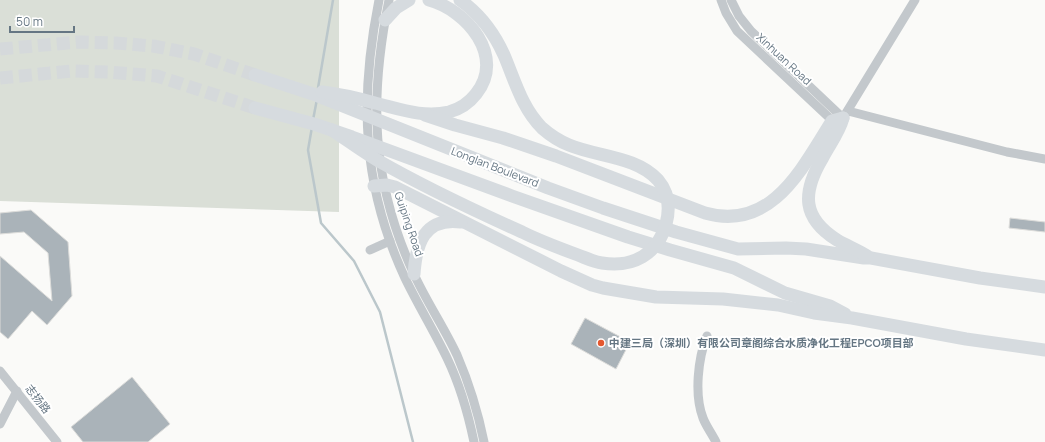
<svg xmlns="http://www.w3.org/2000/svg" width="1045" height="442" font-family="Manrope,'Noto Sans SC',sans-serif">
<rect width="100%" height="100%" fill="#fafaf8"/>
<polygon fill="#dadfd7" points="0,0 339,0 339,212 0,201"/>
<g fill="none" stroke-linecap="round" stroke-linejoin="round">
<g stroke="#bbc7cb" stroke-width="2.5">
<polyline points="318,88 333,0"/>
<polyline points="313,120 317,99"/>
<polyline points="312,127 308,150 321,223 354,261 380,312 413,442"/>
</g>
</g>
<g fill="#aab3b9" stroke="#dcdcda">
<polygon points="31,210 68,242 72,296 47,325 32,311 8,339 0,332 0,256 52,301 48,253 24,232 0,234 0,213"/>
<polygon points="1010,218 1045,222 1045,232 1009,228"/>
<polygon points="585,318 630,342 616,369 571,344"/>
<polygon points="132,377 170,424 148,442 83,442 71,427"/>
</g>
<g fill="none" stroke-linecap="round" stroke-linejoin="round">
<g stroke="#d5d9db" stroke-width="13" stroke-dasharray="13 6" stroke-linecap="butt">
<polyline points="0,49 79,42 116,43 153,46 194,54 255,75"/>
<polyline points="0,78 72,71 108,72 157,76 255,108"/>
</g>
<g stroke="#c3c8cc" stroke-width="9">
<path d="M379,0C359,99 362,186 405,278C418,305 434,331 447,358C460,385 468,413 474,442"/>
<path d="M389,0C369,98 371,180 413,272C426,301 444,327 457,355C469,383 478,412 484,442"/>
<polyline points="721,0 726,13 737,31 836,124"/>
<polyline points="731,0 739,16 751,31 843,118 915,0"/>
<polyline points="848,111 1007,152 1045,159"/>
<polyline points="370,250 390,241"/>
<path d="M707,336C698,358 694,395 703,418C706,426 712,434 716,442"/>
<polyline points="0,371 57,442"/>
<polyline points="0,424 17,391"/>
</g>
<g stroke="#d6dbdf" stroke-width="13">
<polyline points="385,20 396,8 409,0"/>
<polyline points="255,75 313,94 548,188 603,208 676,232 738,249 786,248 806,249 864,258 871,258 980,278 1045,287"/>
<path d="M322,92C340,94 357,98 375,103C400,109 423,118 449,112C460,109 469,103 476,94C506,57 467,10 429,0"/>
<polyline points="255,108 314,124 352,137 512,196 628,237 670,250 734,268 785,293 830,306 845,314"/>
<path d="M425,115L455,125L503,138L556,156L705,213C772,232 802,168 832,121L843,118"/>
<path d="M843,118C839,133 829,145 822,159C802,193 802,218 837,240C847,246 858,250 867,256"/>
<path d="M332,130C347,140 362,151 377,160C424,187 473,210 522,232C540,241 559,248 578,255C586,258 594,262 602,263C633,268 658,254 666,224C670,209 669,193 658,180C636,156 598,157 569,145C559,141 550,135 542,128C522,108 515,81 504,55C494,33 480,14 460,0"/>
<polyline points="374,186 387,185 395,187 561,271 592,285 603,288 656,297 723,299 778,305 814,313 852,318 966,339 1045,350"/>
<path d="M414,274C416,244 424,217 461,222"/>
</g>
</g>
<circle fill="#e4572e" stroke="#fff" stroke-width="1.5" cx="601" cy="343" r="4"/>
<g text-anchor="middle" stroke-width="4" stroke-linejoin="round" paint-order="stroke">
<g font-size="11" fill="#657683" stroke="#fff">
<text transform="translate(784 59) rotate(43)" y="4">Xinhuan Road</text>
<text transform="translate(495 167) rotate(21)" y="4">Longlan Boulevard</text>
<text transform="translate(409 224) rotate(71)" y="4">Guiping Road</text>
<text transform="translate(38 399) rotate(52)" y="4">志扬路</text>
</g>
<g font-size="11" font-weight="bold" fill="#657683" stroke="#fff" text-anchor="start">
<text x="609" y="347">中建三局（深圳）有限公司章阁综合水质净化工程EPCO项目部</text>
</g>
</g>
<path d="M10 26v6h64v-6" fill="none" stroke="#657683" stroke-width="2"/>
<text x="16" y="26" font-size="12" fill="#657683" stroke="#ffffff" stroke-width="3" paint-order="stroke">50 m</text>
</svg>
